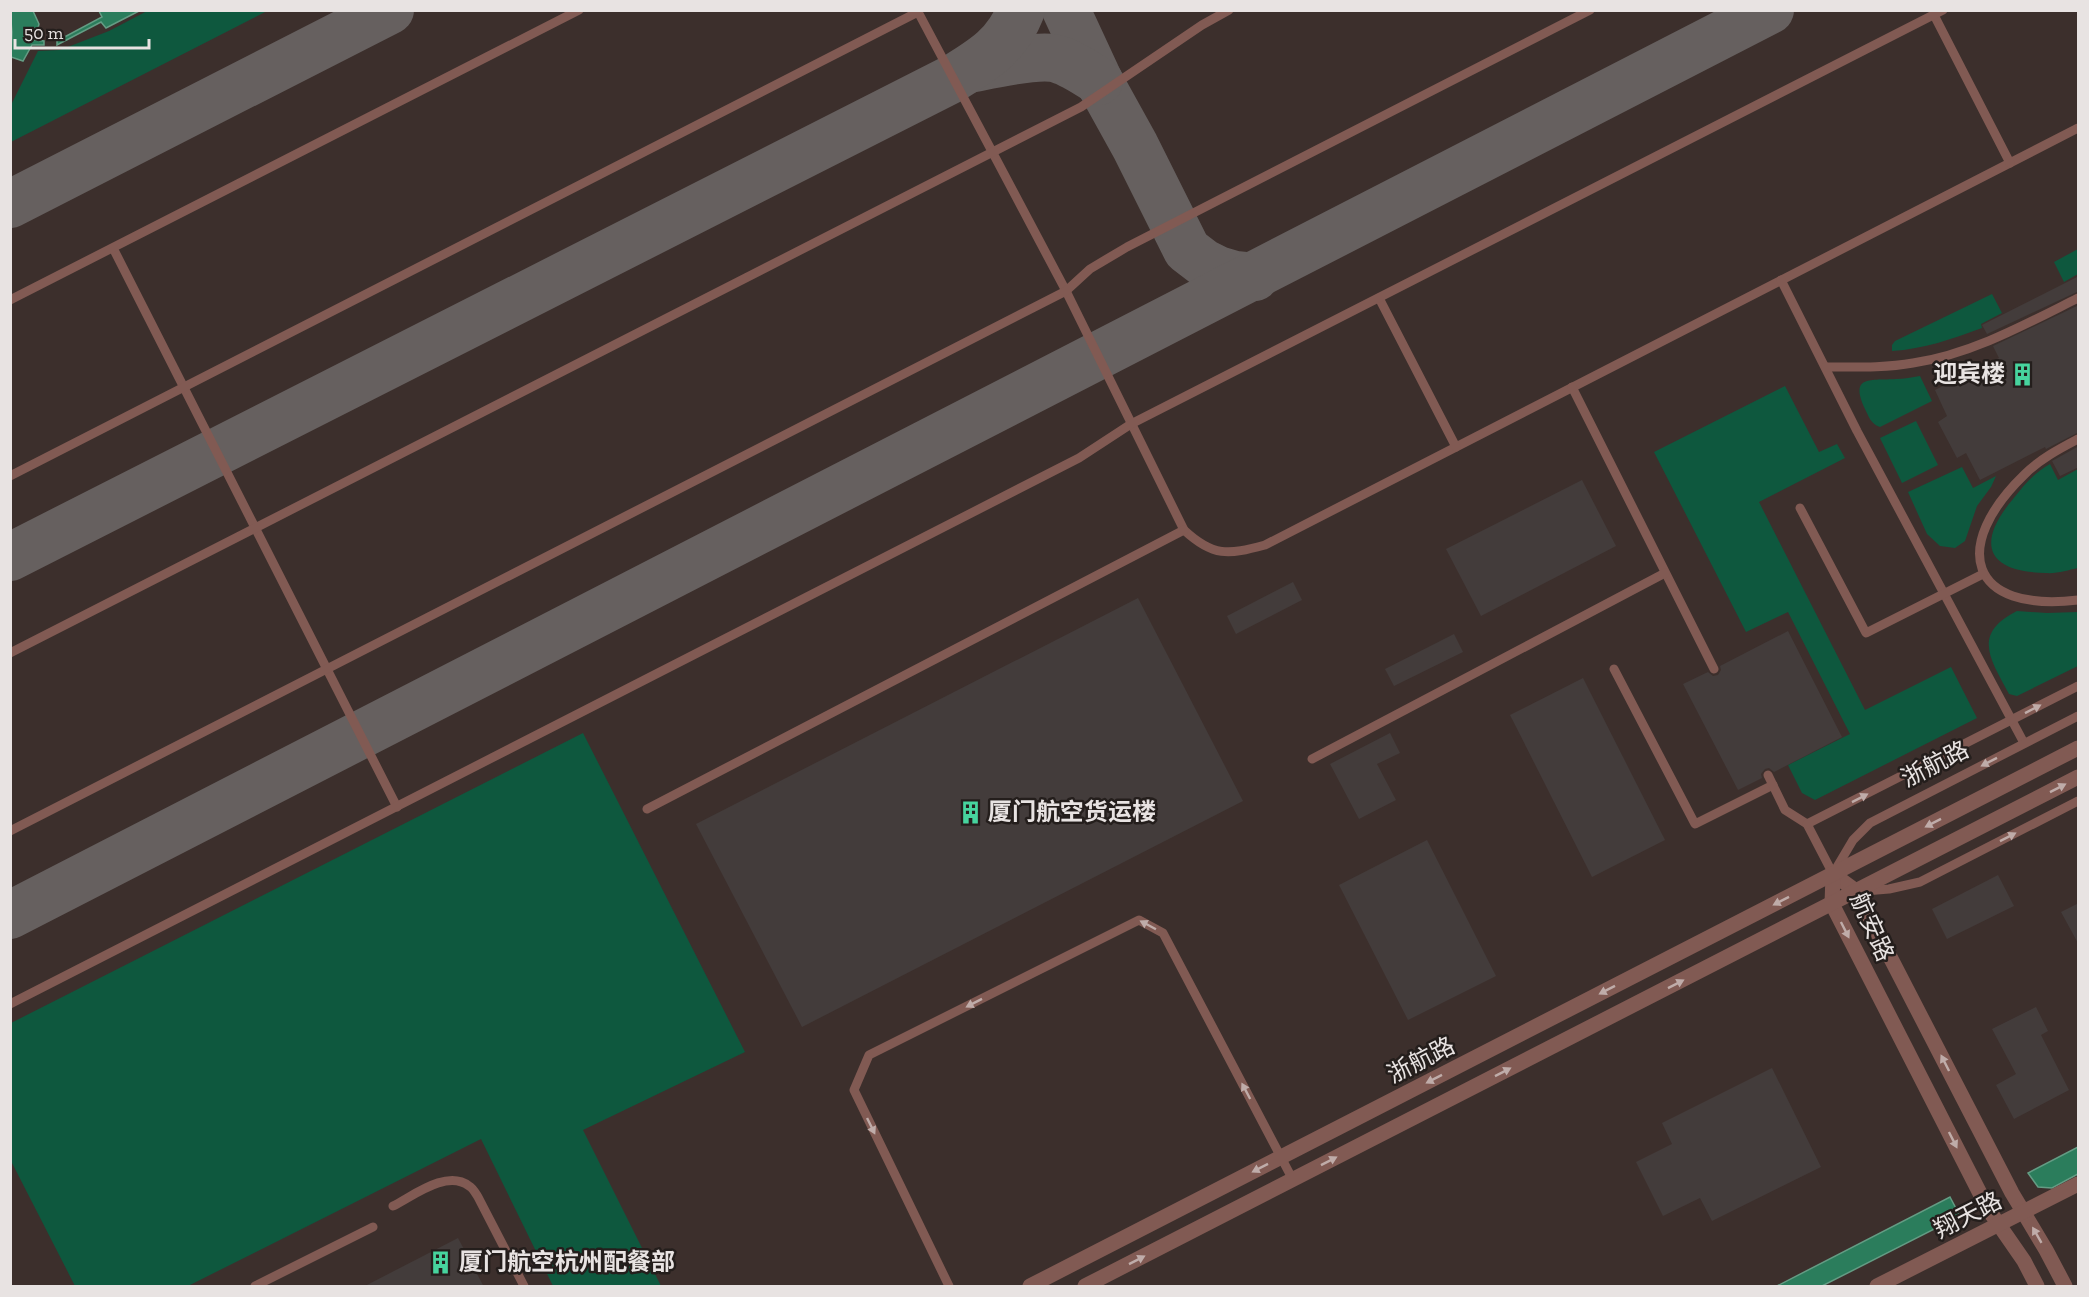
<svg xmlns="http://www.w3.org/2000/svg" width="2089" height="1297" font-family="'Zilla Slab','Noto Sans SC',serif">
<rect width="100%" height="100%" fill="#2e2726"/>
<polygon fill="#3c2f2c" points="10,11 2078,11 2078,1286 11,1286"/>
<g fill="#0e583e">
<polygon points="149,10 267,11 11,142 11,105 38,51 60,50 109,31"/>
<polygon points="2078,249 2078,274 2064,282 2054,262"/>
<path d="M1992,294L2002,313L1981,324L1982,328C1952,339 1924,349 1892,351V345L1895,341Z"/>
<path d="M1920,376L1932,401L1880,427C1871,424 1869,417 1865,409C1849,374 1871,381 1896,379C1904,379 1912,377 1920,376Z"/>
<polygon points="1785,386 1819,452 1837,444 1845,458 1759,502 1865,710 1951,667 1977,718 1815,800 1802,793 1788,765 1850,734 1788,612 1746,632 1654,452"/>
<polygon points="1916,421 1938,465 1902,483 1880,438"/>
<path d="M2050,464L2058,480L2078,469V568C2068,570 2057,574 2046,573C1987,572 1975,544 2013,499C2024,485 2034,473 2050,464Z"/>
<polygon points="1962,467 1973,488 1996,476 1991,487 1977,506 1965,541 1955,548 1940,546 1927,534 1908,492"/>
<path d="M2017,611L2047,613L2078,612V666L2017,696L2009,694C1991,660 1971,634 2017,611Z"/>
<polygon points="583,733 745,1052 583,1130 661,1286 553,1286 481,1139 188,1286 75,1286 11,1161 11,1023"/>
</g>
<g fill="#2b7d5c" stroke="#649c84" stroke-width="1.5">
<polygon points="10,11 33,11 39,24 35,40 44,41 44,45 32,45 23,61 11,57 12,32"/>
<polygon points="99,11 139,11 106,28 101,22 57,45 57,41 102,17"/>
<polygon points="2078,1147 2078,1174 2052,1188 2038,1187 2028,1173"/>
<polygon points="1950,1197 1960,1216 1822,1286 1777,1286"/>
</g>
<g fill="none" stroke-linecap="round" stroke-linejoin="round">
<g stroke="#66605f" stroke-width="48">
<polyline points="1066,10 1099,81 1135,146 1187,250 1204,263 1218,270 1235,275 1255,277"/>
<path d="M969,69C990,65 1034,55 1053,58C1069,61 1085,73 1099,81"/>
<polyline points="10,204 390,10"/>
<path d="M10,557L952,79C983,60 1007,46 1021,10"/>
<polyline points="10,915 1770,10"/>
</g>
</g>
<g fill="#433c3b">
<polygon points="2079,276 2079,291 1987,334 1982,325"/>
<polygon points="2079,305 2079,432 2046,449 2045,447 1980,480 1966,453 1957,458 1938,422 1947,416 1935,390 1999,358 1993,346"/>
<polygon points="2079,446 2079,467 2060,476 2052,461"/>
<polygon points="1582,480 1616,546 1481,616 1446,549"/>
<polygon points="1293,582 1302,600 1236,634 1227,616"/>
<polygon points="1138,598 1243,801 802,1027 696,824"/>
<polygon points="1788,631 1842,737 1774,772 1769,768 1765,769 1761,774 1762,778 1738,790 1683,684 1708,672 1713,676 1718,675 1721,670 1720,666"/>
<polygon points="1454,634 1463,652 1394,686 1385,669"/>
<polygon points="1583,678 1665,840 1592,877 1510,715"/>
<polygon points="1390,733 1400,753 1377,764 1396,800 1359,819 1330,764"/>
<polygon points="1427,840 1496,976 1408,1020 1339,885"/>
<polygon points="1998,875 2014,906 1947,939 1932,909"/>
<polygon points="2079,903 2079,945 2061,912"/>
<polygon points="2036,1007 2048,1031 2041,1035 2069,1090 2014,1119 1996,1085 2016,1074 1992,1029"/>
<polygon points="1772,1068 1821,1167 1712,1221 1700,1198 1663,1216 1636,1162 1672,1144 1662,1123"/>
<polygon points="458,1238 484,1287 363,1287"/>
</g>
<g fill="none" stroke-linecap="round" stroke-linejoin="round">
<g stroke="#815a53" stroke-width="9">
<path d="M917,10L1066,291L1184,530C1213,557 1228,555 1265,545L2078,128"/>
<polyline points="1934,15 2010,163"/>
<polyline points="113,248 397,807"/>
<polyline points="1781,280 1857,431 2024,743"/>
<polyline points="1379,298 1456,447"/>
<polyline points="10,300 579,10"/>
<path d="M1826,367C1855,367 1885,368 1913,363C1972,354 2026,324 2078,298"/>
<polyline points="1572,387 1714,669"/>
<path d="M2078,439C2059,449 2040,459 2025,474C1950,546 1968,613 2078,600"/>
<polyline points="10,476 918,12"/>
<polyline points="1800,508 1866,633 1983,574"/>
<polyline points="10,653 1081,107 1202,25 1229,10"/>
<polyline points="1614,669 1695,824 1773,785"/>
<polyline points="1312,759 1665,573"/>
<polyline points="1768,775 1785,810 1807,824 1833,874"/>
<polyline points="647,809 1184,530"/>
<polyline points="1807,824 2078,686"/>
<polyline points="10,831 1066,291 1090,269 1127,247 1590,10"/>
<polyline points="1834,872 1853,840 1870,823 2078,716"/>
<polyline points="1865,891 1889,889 1920,882 2078,801"/>
<polyline points="10,1004 1079,458 1131,424 1943,10"/>
<path d="M393,1206C413,1196 447,1169 469,1186C473,1188 476,1194 478,1197L524,1286"/>
<polyline points="255,1286 373,1227"/>
<polyline points="949,1286 854,1090 869,1055 1139,920 1163,933 1293,1180"/>
</g>
<g stroke="#815a53" stroke-width="15">
<polyline points="1833,874 1856,891 2012,1193 2046,1250 2065,1286"/>
<polyline points="1833,874 1832,904 1988,1209 2024,1261 2037,1286"/>
<polyline points="1030,1286 2078,748"/>
<polyline points="1085,1286 2078,777"/>
<polyline points="1877,1286 2078,1184"/>
</g>
</g>
<defs><path id="oneway-solid" d="M-6-.8H1V-3.2L6.5 0L1 3.2V.8H-6Z" transform="scale(1.5)"/></defs>
<g fill="#bfaca9">
<use href="#oneway-solid" transform="translate(2033 709) rotate(-27)"/>
<use href="#oneway-solid" transform="translate(1989 762) rotate(153)"/>
<use href="#oneway-solid" transform="translate(2058 788) rotate(-27)"/>
<use href="#oneway-solid" transform="translate(1860 798) rotate(-27)"/>
<use href="#oneway-solid" transform="translate(1933 823) rotate(153)"/>
<use href="#oneway-solid" transform="translate(2008 837) rotate(-27)"/>
<use href="#oneway-solid" transform="translate(1781 901) rotate(153)"/>
<use href="#oneway-solid" transform="translate(1148 925) rotate(-152)"/>
<use href="#oneway-solid" transform="translate(1845 930) rotate(63)"/>
<use href="#oneway-solid" transform="translate(1676 984) rotate(-27)"/>
<use href="#oneway-solid" transform="translate(1607 990) rotate(153)"/>
<use href="#oneway-solid" transform="translate(974 1003) rotate(153)"/>
<use href="#oneway-solid" transform="translate(1945 1063) rotate(-117)"/>
<use href="#oneway-solid" transform="translate(1503 1072) rotate(-27)"/>
<use href="#oneway-solid" transform="translate(1434 1079) rotate(153)"/>
<use href="#oneway-solid" transform="translate(1246 1091) rotate(-118)"/>
<use href="#oneway-solid" transform="translate(871 1126) rotate(64)"/>
<use href="#oneway-solid" transform="translate(1953 1140) rotate(63)"/>
<use href="#oneway-solid" transform="translate(1329 1161) rotate(-27)"/>
<use href="#oneway-solid" transform="translate(1260 1168) rotate(153)"/>
<use href="#oneway-solid" transform="translate(2037 1235) rotate(-120)"/>
<use href="#oneway-solid" transform="translate(1137 1260) rotate(-27)"/>
</g>
<defs>
<symbol id="building-bare" viewBox="-9 -9 18 18"><path d="M-4-6H4V6H1V3H-1V6H-4ZM-2.5-4.3h1.7v1.8h-1.7ZM.8-4.3h1.7v1.8H.8ZM-2.5-1h1.7V.8h-1.7ZM.8-1h1.7V.8H.8Z" fill="#47d49e" stroke="#241e1c" stroke-width="2.5" paint-order="stroke"/></symbol>
</defs>
<g fill-rule="evenodd">
<use href="#building-bare" x="2006" y="358" width="33" height="33"/>
<use href="#building-bare" x="954" y="796" width="33" height="33"/>
<use href="#building-bare" x="424" y="1246" width="33" height="33"/>
</g>
<g text-anchor="middle" stroke-width="5" stroke-linejoin="round" paint-order="stroke">
<g font-size="24" font-weight="bold" fill="#e8e3e2" stroke="#241e1c" text-anchor="start">
<text x="2005" y="382" text-anchor="end">迎宾楼</text>
<text x="988" y="820">厦门航空货运楼</text>
<text x="459" y="1270">厦门航空杭州配餐部</text>
</g>
<g font-size="24" fill="#e8e3e2" stroke="#241e1c">
<text transform="translate(1935 764) rotate(-27)" y="8">浙航路</text>
<text transform="translate(1872 927) rotate(66)" y="8">航安路</text>
<text transform="translate(1421 1060) rotate(-27)" y="8">浙航路</text>
<text transform="translate(1968 1215) rotate(-27)" y="8">翔天路</text>
</g>
</g>
<rect width="2089" height="1297" fill="none" stroke="#e8e3e2" stroke-width="24"/>
<path d="M15 39v9h134v-9" fill="none" stroke="#e8e3e2" stroke-width="3"/>
<text x="24" y="39" font-size="18" fill="#e8e3e2" stroke="#241e1c" stroke-width="4.5" paint-order="stroke">50 m</text>
</svg>
